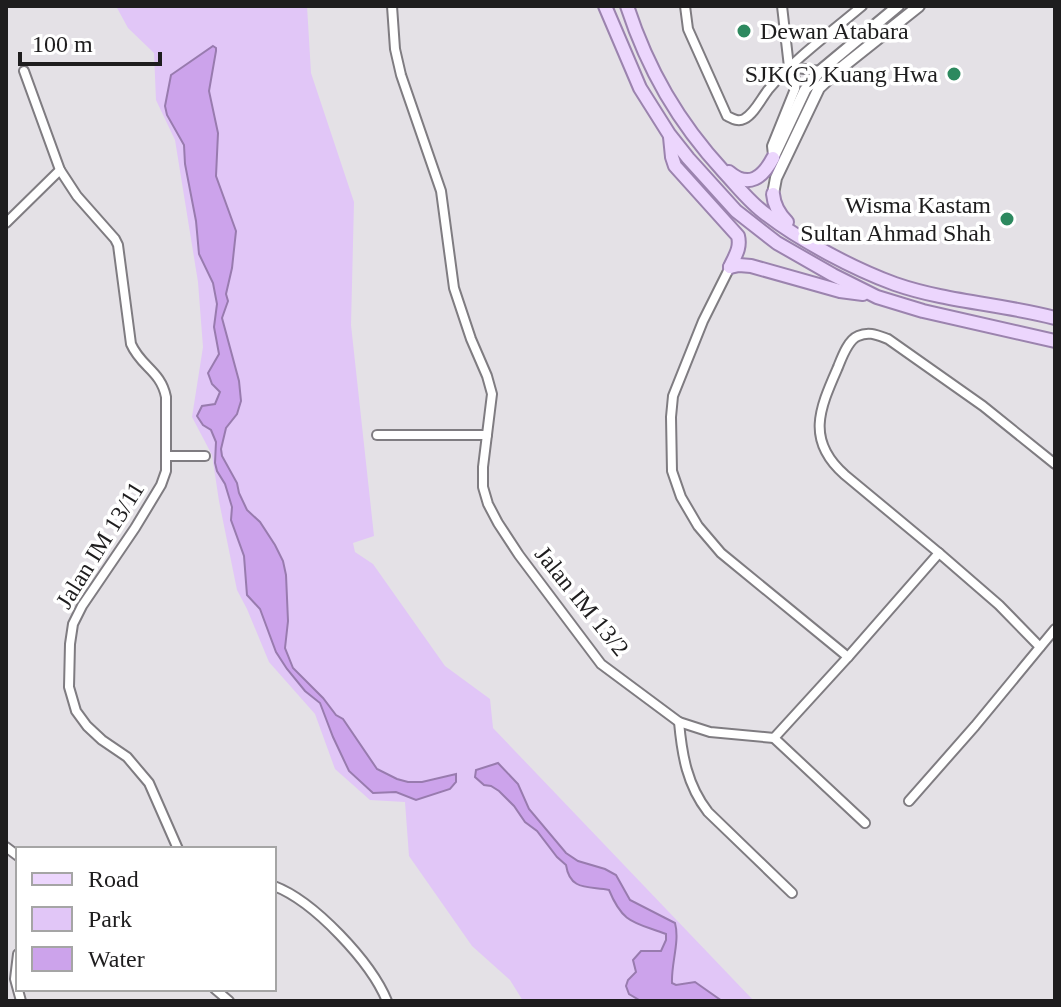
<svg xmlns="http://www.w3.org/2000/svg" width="1061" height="1007" font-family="'Times New Roman',serif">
<rect width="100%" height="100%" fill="#e4e1e6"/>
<polygon fill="#e1c6f7" points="116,6 307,6 311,73 354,202 351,325 374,536 353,543 355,552 373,564 445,666 490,699 493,728 754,1001 523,1001 510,980 472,946 409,856 405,802 370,800 335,769 315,714 269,662 247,609 237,590 219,501 212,455 192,417 203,347 198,282 175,140 156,100 154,53 128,28"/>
<g fill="#cca3eb" stroke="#987bae" stroke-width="2">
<polygon points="213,46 216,48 216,51 209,91 218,133 216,176 236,231 232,268 226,294 228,301 222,318 239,381 241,401 237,414 226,428 221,449 222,456 237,483 239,493 247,510 260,522 275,545 283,561 286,575 288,621 285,648 293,668 323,698 336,715 343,719 377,769 397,779 408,782 422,782 456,774 456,782 450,789 416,800 396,792 373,793 349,771 333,737 320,703 305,691 287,669 276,652 260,609 247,595 244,556 231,520 232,507 225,484 217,471 215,463 216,442 211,430 203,425 197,416 202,406 215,404 220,392 212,384 208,373 219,354 214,327 217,304 213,283 199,254 196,221 185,164 184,145 167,115 165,106 171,75"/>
<path d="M498,763L518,784L529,809L566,853L578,861L605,869L616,875L630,900L675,923C680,941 671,964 672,983L676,985L695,982L722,1001H641L629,994L626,986L628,980L636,972L633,960L641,951H661L666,940V934C634,922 623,924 609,890C588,886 570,891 566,865L557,857L537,831L525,822L514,806L499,791L491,786L484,785L475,777L476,770Z"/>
</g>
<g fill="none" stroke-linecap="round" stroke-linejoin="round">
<defs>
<g id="minor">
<polyline points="392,6 395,49 401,75 441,191 454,288 471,339 487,376 492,394 483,467 483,487 488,504 498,523 519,555 601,664 679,722 710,732 774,738 848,657 721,553 698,526 681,497 672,471 671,417 673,396 703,321 730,267"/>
<path d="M685,6L688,29L727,116C733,119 738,122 744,119C754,114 761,99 768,90C795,58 830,33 862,6"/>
<polyline points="789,67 820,71"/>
<path d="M24,71L60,170L77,196L115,239L118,245L131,344C141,367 161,371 166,397V471L161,485L135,528L82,606L73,624L70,644L69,687L76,711L87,726L102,740L127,757L149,783L178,849"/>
<polyline points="773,155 772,146 795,89 796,81 789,67 782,6"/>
<polyline points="6,223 60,170"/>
<polyline points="377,435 487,435"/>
<polyline points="166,456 205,456"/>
<polyline points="939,553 999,605 1040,647"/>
<path d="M848,657L939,553L845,475C805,440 820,408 838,367C842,357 848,340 858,336C869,331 877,335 888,339L983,406L1055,464"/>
<path d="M679,722C682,755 687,785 708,812L792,893"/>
<polyline points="774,738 865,823"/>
<polyline points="909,801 975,726 1055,629"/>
<polyline points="6,847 18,856"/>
<path d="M274,886C314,901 371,962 387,1001"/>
<polyline points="18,954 15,979 21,1001"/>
<polyline points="215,989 229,1001"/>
</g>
<g id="tertiary">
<polyline points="773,158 805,90 820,71 898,6"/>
<polyline points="773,194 776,178 819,88 836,72 919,6"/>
</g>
<g id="primary">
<polyline points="605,6 640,88 669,134 688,158 736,211 777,243 833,275 877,297 923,311 1055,341"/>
<path d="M627,6C648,70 678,122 724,172C738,187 750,203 767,215C801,241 854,269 895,284C947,302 1002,304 1055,318"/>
<path d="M670,137L672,157L675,166L738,236C741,248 735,256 730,267"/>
<path d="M729,172C749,189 763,177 773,158"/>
<path d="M773,194C774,206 779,214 787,222"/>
<polyline points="730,267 739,265 751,266 840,291 863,294"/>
</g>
</defs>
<use href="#minor" stroke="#7f7c81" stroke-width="12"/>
<use href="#tertiary" stroke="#7f7c81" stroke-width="14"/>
<use href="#primary" stroke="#9b83ae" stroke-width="16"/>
<use href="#minor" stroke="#fff" stroke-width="8"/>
<use href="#tertiary" stroke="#fff" stroke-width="10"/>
<use href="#primary" stroke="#ecd6fd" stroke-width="12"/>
</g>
<g fill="#2d895f" stroke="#fff" stroke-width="3">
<circle cx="744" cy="31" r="8"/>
<circle cx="954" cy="74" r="8"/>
<circle cx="1007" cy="219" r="8"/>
</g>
<g text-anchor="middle" stroke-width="7" stroke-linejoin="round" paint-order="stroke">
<g font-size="24" fill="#1e1d1e" stroke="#fff" text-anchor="end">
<text x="760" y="39" text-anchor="start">Dewan Atabara</text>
<text x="938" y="82">SJK(C) Kuang Hwa</text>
<text x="991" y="213">Wisma Kastam<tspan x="991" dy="28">Sultan Ahmad Shah</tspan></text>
</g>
<g font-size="24" fill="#1e1d1e" stroke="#fff">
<text transform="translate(100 545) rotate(-58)" y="8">Jalan IM 13/11</text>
<text transform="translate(582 601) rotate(51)" y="8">Jalan IM 13/2</text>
</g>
</g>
<rect width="1061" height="1007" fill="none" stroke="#1e1d1e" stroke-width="16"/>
<rect x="16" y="847" width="260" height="144" fill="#ffffff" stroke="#a5a5a5" stroke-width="2"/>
<rect x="32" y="873" width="40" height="12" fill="#ecd6fd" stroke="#a5a5a5" stroke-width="2"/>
<text x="88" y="887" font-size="24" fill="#1e1d1e">Road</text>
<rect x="32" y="907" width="40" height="24" fill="#e1c6f7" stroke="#a5a5a5" stroke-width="2"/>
<text x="88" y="927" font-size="24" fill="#1e1d1e">Park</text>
<rect x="32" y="947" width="40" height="24" fill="#cca3eb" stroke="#a5a5a5" stroke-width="2"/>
<text x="88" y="967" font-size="24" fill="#1e1d1e">Water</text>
<path d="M20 52v12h140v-12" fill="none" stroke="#1e1d1e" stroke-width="4"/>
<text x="32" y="52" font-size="24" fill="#1e1d1e" stroke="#ffffff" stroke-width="6" paint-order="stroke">100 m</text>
</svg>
